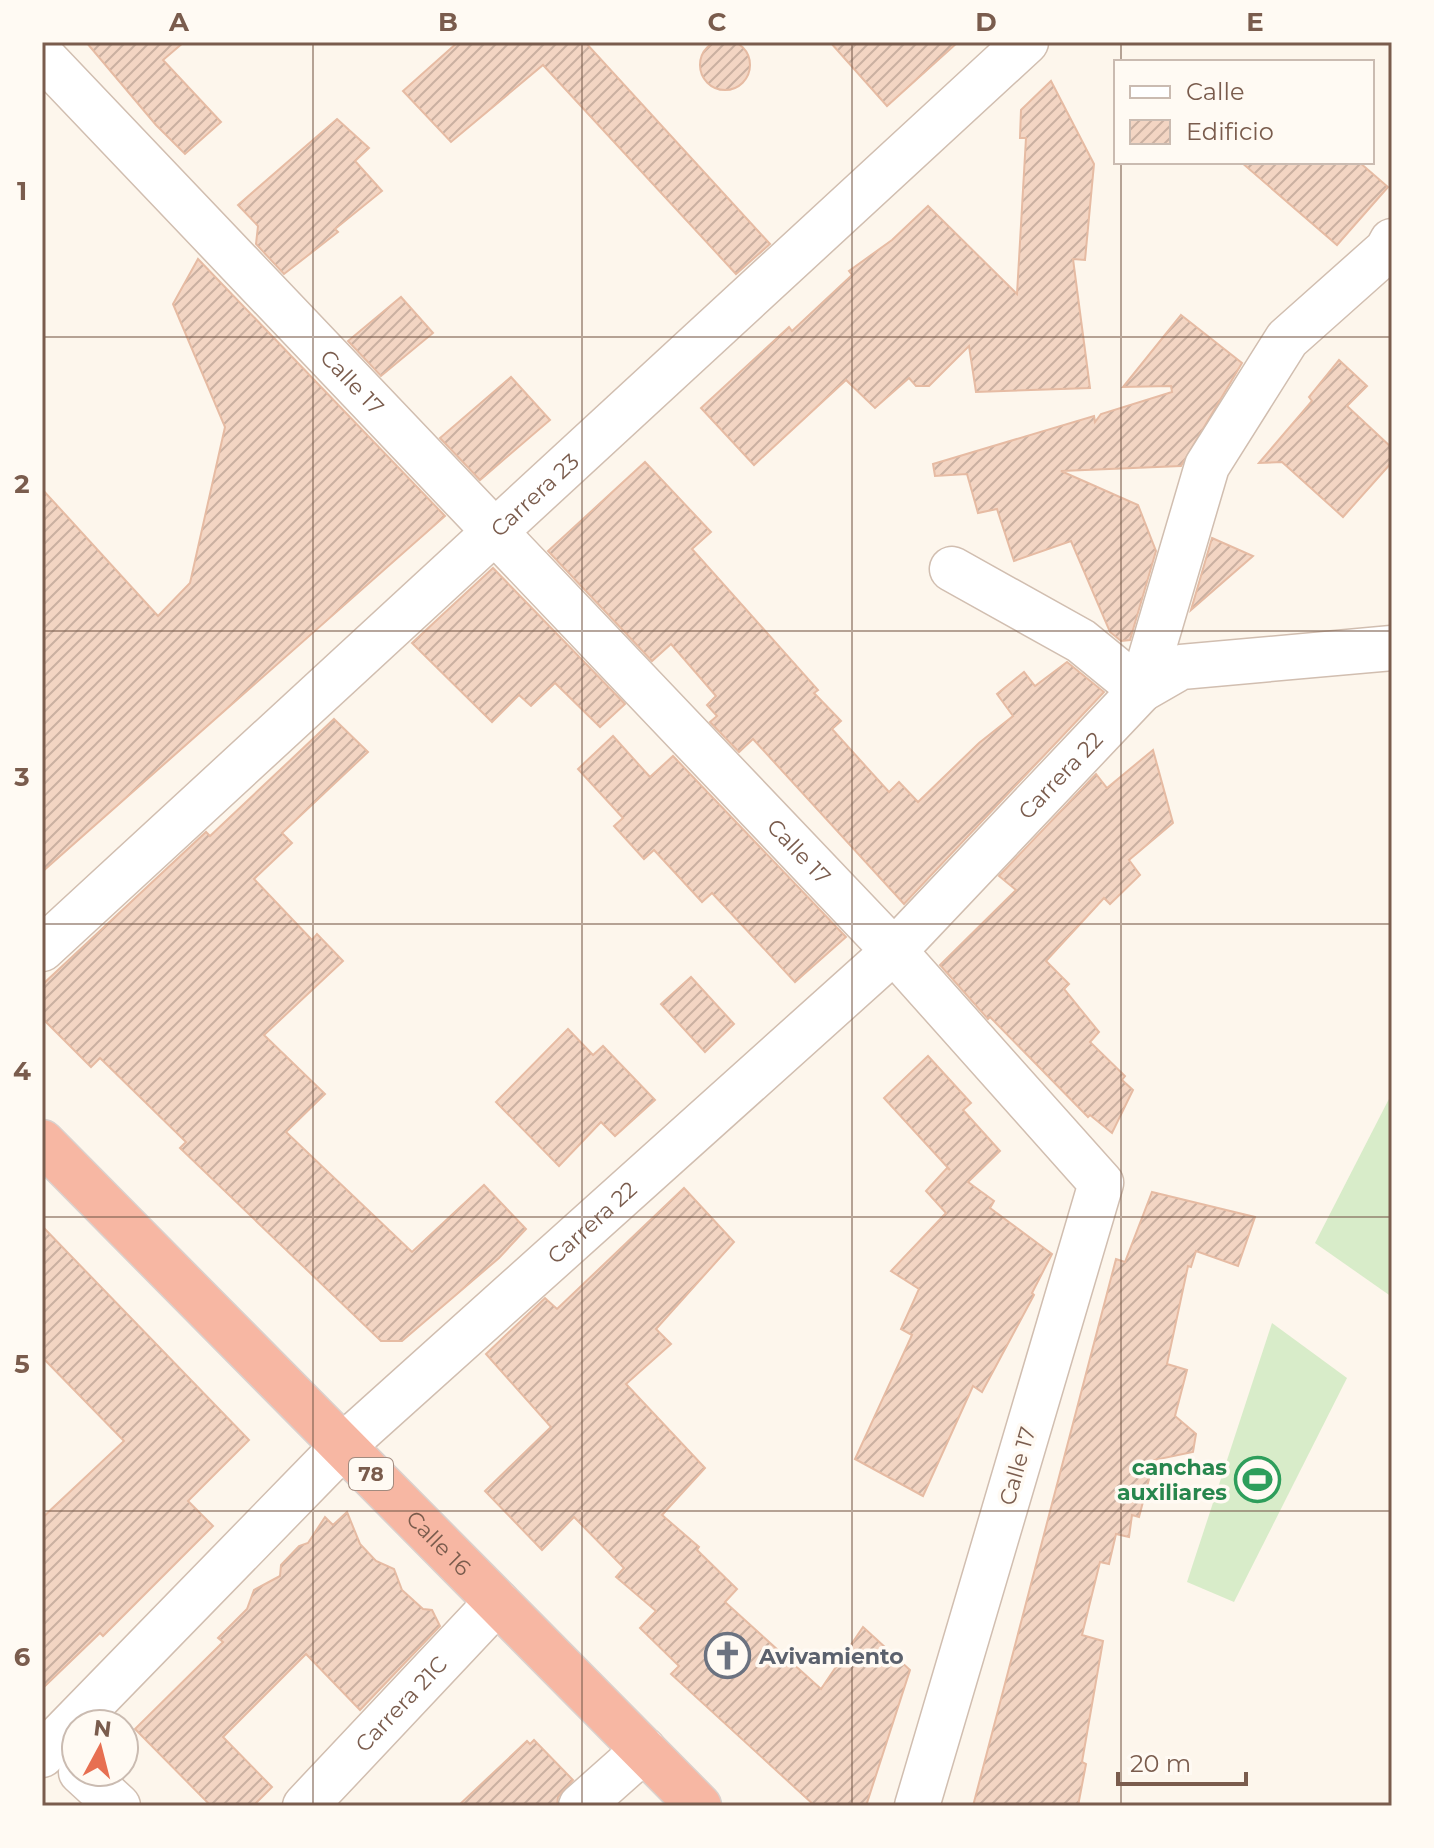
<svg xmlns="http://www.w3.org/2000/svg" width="1434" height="1848" font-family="Montserrat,sans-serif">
<defs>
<pattern id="building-hatch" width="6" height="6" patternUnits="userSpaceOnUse" patternTransform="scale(2)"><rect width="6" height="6" fill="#f3d5c3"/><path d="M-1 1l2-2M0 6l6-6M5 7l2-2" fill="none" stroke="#cab0a1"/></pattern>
</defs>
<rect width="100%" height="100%" fill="#fdf6ec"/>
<g fill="#d8ecc9">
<polygon points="1392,1093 1392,1297 1315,1243"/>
<polygon points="1272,1323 1347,1378 1234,1602 1187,1582"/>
</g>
<g fill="url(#building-hatch)" stroke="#e6bba3" stroke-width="2">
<circle cx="725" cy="65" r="25"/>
<polygon points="86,42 184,42 163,60 221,122 185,154 156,125"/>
<polygon points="458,42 585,42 770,244 736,274 543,65 451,142 403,91"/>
<polygon points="830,42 958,42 887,106"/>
<polygon points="1051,81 1094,164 1085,260 1073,259 1090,388 976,392 969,346 929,386 916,386 909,378 875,408 846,380 754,465 701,408 789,327 792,331 852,275 849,271 892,240 928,206 1017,294 1026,138 1020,138 1021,110"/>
<polygon points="337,119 369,148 355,161 382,191 335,229 338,232 284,274 256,244 258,226 238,205"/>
<polygon points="1241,162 1359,162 1388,187 1337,245"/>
<polygon points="198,259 445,516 42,872 42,489 158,616 190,583 225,427 173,304"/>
<polygon points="401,297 433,333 381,376 348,341"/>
<polygon points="1181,315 1242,363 1181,466 1061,471 1138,505 1156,551 1130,640 1121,641 1110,632 1071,541 1014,561 997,509 978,513 967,474 935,476 933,464 1094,416 1095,422 1101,414 1172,392 1171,386 1123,387"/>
<polygon points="1339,360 1367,386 1347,406 1392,448 1392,462 1343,517 1282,462 1259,463 1312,401 1309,397"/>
<polygon points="511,377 550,420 480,480 440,438"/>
<polygon points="645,462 711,532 692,549 818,690 814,693 841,721 832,729 889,792 899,782 918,802 979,743 1013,716 997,694 1024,672 1035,686 1067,662 1104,692 904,904 753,739 739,752 710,722 717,716 707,705 716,696 671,644 652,661 548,551"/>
<polygon points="1212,538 1253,556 1191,610"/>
<polygon points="493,568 625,704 600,727 555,683 531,706 519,695 492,722 412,643"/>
<polygon points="334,719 368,752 282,833 292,843 254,879 312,940 317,934 343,961 264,1035 325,1094 286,1132 412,1252 484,1185 526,1229 499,1258 402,1341 381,1341 180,1148 186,1142 100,1058 91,1067 42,1018 42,985 206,832 210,836"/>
<polygon points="613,736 650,777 673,756 846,937 795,982 712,893 702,902 654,850 644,859 614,826 623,818 578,769"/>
<polygon points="1153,750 1173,823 1129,860 1140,875 1110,904 1104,898 1046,961 1069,984 1064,989 1099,1032 1090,1042 1125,1076 1122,1080 1133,1090 1112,1133 1090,1115 1088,1117 990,1017 988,1019 940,965 1016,890 999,876 1096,774 1107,788"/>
<polygon points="691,977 734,1024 705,1052 661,1004"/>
<polygon points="568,1029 593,1055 603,1046 655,1100 615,1136 601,1122 559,1166 496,1102"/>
<polygon points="928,1056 971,1103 963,1110 1000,1151 968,1182 994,1201 990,1208 1052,1254 1032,1293 1034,1295 982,1392 973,1386 923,1496 855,1459 912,1335 901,1329 919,1289 891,1271 946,1213 926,1191 947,1168 950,1170 884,1098"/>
<polygon points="684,1188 734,1242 656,1329 671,1344 626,1384 705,1468 662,1515 699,1547 697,1550 737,1589 725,1602 821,1689 863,1627 910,1670 866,1806 815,1806 671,1674 679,1666 640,1628 656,1611 616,1577 624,1568 574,1517 542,1550 485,1491 551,1427 486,1354 545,1298 557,1309"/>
<polygon points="1152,1192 1255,1217 1238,1266 1196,1251 1191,1267 1188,1266 1167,1364 1187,1370 1175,1416 1196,1434 1193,1452 1154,1460 1139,1517 1132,1515 1129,1537 1116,1534 1109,1564 1100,1562 1082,1635 1103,1641 1082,1762 1086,1764 1078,1806 973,1806 1116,1259 1125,1262"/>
<polygon points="42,1226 249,1440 188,1501 213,1526 103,1636 100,1633 42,1689 42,1518 124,1441 42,1357"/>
<polygon points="347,1512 360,1544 376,1561 394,1569 402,1590 423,1609 432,1610 440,1626 360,1710 306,1654 223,1737 272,1787 253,1806 211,1806 135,1729 223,1642 218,1638 247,1609 254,1590 280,1576 281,1565 299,1546 308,1543 325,1517 333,1525"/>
<polygon points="534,1740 573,1780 558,1797 557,1806 458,1806 527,1741 530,1744"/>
</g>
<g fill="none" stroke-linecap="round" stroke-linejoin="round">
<defs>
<g id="minor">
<path id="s1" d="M42,56L894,951L1101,1183L917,1806"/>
<polyline points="952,569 1081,641 1141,690"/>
<polyline points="1141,690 1207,466 1287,339 1387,250 1392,241"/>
<path id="s2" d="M42,949L1026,42"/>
<path id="s3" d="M42,1755L343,1446L894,951L1141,690L1181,667L1392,648"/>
<polyline points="81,1772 118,1806"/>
<path id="s4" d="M305,1806L497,1602"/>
<polyline points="581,1806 644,1750"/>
</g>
<g id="highway">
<path id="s5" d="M42,1142L699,1806"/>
</g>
</defs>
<use href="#minor" stroke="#d1beb0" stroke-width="47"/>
<use href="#highway" stroke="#dad1cd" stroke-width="47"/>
<use href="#minor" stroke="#fff" stroke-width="44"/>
<use href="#highway" stroke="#f7b7a3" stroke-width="44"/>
</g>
<path fill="none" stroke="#7a5c4d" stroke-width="2" stroke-opacity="0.55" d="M313,42V1806M582,42V1806M852,42V1806M1121,42V62M1121,162V1806M42,337H1392M42,631H1392M42,924H1392M42,1217H1392M42,1511H1392"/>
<defs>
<symbol id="stadium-ring" viewBox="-11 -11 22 22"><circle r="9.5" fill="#fffaf3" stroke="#2e9e5b" stroke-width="1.5"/><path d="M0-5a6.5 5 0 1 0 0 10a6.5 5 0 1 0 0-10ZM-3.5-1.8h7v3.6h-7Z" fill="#2e9e5b"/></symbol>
<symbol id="church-ring" viewBox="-11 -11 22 22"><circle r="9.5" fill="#fffaf3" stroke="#6b7280" stroke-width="1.5"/><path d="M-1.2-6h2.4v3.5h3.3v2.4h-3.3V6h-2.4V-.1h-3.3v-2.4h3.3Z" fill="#6b7280"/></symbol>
</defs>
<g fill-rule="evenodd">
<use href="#stadium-ring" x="1232" y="1454" width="51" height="51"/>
<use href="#church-ring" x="702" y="1630" width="51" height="51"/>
</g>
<g text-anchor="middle" stroke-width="7" stroke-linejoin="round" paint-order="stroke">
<rect fill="#fffaf3" stroke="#a28b7f" stroke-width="2" x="349" y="1458" width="44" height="32" rx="6"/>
<g font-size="20" font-weight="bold" fill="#7a5c4d">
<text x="371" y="1481">78</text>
</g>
<g font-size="22" fill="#7a5c4d" stroke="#fffaf3">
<text dy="8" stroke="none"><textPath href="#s1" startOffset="450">Calle 17</textPath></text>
<text dy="8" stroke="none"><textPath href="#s2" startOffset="670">Carrera 23</textPath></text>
<text dy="8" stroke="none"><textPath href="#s3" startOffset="1414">Carrera 22</textPath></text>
<text dy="8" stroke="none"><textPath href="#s1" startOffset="1098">Calle 17</textPath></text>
<text dy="8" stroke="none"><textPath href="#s3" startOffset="766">Carrera 22</textPath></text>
<text transform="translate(1017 1466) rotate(-74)" y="8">Calle 17</text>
<text dy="8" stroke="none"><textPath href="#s5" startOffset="564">Calle 16</textPath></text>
<text dy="8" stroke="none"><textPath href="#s4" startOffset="140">Carrera 21C</textPath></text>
</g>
<g font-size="22" font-weight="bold" fill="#27864d" stroke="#fffaf3" text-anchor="end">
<text x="1227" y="1475">canchas<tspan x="1227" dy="25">auxiliares</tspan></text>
</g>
<g font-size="22" font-weight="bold" fill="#5b616d" stroke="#fffaf3" text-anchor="start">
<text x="759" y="1664">Avivamiento</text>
</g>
</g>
<rect width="1434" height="1848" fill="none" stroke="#fffaf3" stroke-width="88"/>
<rect x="1114" y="60" width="260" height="104" fill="#fffaf3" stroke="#cabbb1" stroke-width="2"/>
<rect x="1130" y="86" width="40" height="12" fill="#ffffff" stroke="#cabbb1" stroke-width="2"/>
<text x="1186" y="100" font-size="24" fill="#7a5c4d">Calle</text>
<rect x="1130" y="120" width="40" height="24" fill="url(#building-hatch)" stroke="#cabbb1" stroke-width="2"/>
<text x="1186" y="140" font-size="24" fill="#7a5c4d">Edificio</text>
<g transform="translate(100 1748) rotate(7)"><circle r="38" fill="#fffaf3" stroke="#cabbb1" stroke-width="2"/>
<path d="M0-6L14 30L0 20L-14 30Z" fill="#e76f51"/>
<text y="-12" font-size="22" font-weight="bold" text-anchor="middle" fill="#7a5c4d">N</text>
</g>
<path d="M1118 1772v12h128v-12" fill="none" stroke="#7a5c4d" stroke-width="4"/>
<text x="1130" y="1772" font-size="24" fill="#7a5c4d" stroke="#fffaf3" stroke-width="6" paint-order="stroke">20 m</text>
<rect x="44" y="44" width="1346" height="1760" fill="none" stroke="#7a5c4d" stroke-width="3"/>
<g font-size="26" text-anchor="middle" font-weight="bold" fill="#7a5c4d">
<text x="179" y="31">A</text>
<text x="448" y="31">B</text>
<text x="717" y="31">C</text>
<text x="986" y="31">D</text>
<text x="1255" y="31">E</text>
<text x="22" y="200">1</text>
<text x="22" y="493">2</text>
<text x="22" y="786">3</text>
<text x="22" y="1080">4</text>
<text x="22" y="1373">5</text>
<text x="22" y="1666">6</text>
</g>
</svg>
